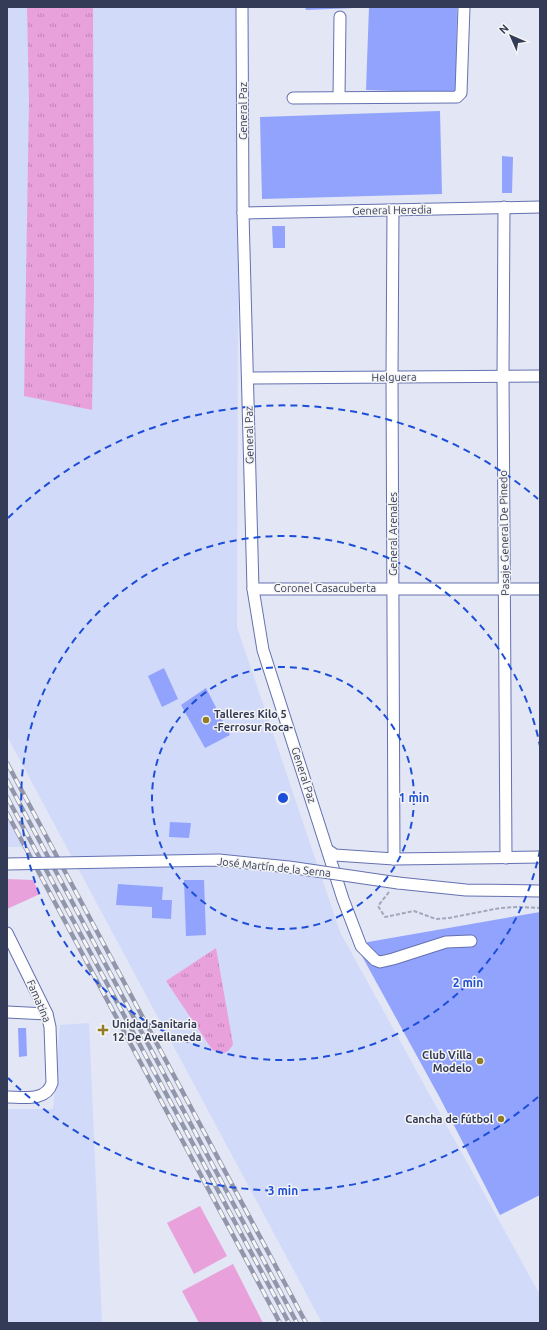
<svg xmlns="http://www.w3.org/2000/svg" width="547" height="1330" font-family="Ubuntu,sans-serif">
<defs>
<pattern id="grass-tufts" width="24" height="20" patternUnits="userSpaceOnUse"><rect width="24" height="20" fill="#e9a1db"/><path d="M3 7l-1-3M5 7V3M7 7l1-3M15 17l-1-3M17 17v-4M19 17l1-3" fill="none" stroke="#be84b4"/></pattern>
</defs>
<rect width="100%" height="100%" fill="#e2e6f5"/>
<g fill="#d2daf9">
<polygon points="7,7 239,7 237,627 340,932 540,1295 540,1323 322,1323 7,736"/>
<polygon points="7,818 23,847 7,847"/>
<polygon points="89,1023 102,1323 7,1323 7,1109 53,1109 60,1025"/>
</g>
<g fill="url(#grass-tufts)">
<polygon points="27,7 93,7 94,295 92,410 24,396 29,102"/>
<path d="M216,948L233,1044C228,1054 220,1057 211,1048L166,981Z"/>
</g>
<g fill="#e9a1db">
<polygon points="7,879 33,880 40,894 7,909"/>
<polygon points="200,1206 227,1256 194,1274 167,1223"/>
<polygon points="233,1264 263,1323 199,1323 182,1291"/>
</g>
<g fill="#91a3fc">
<polygon points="305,7 354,7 354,8 306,10"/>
<polygon points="369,7 457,7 456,93 366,90"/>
<polygon points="440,111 442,194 262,199 260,117"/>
<polygon points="502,156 513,157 512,193 502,193"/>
<polygon points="272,226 285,226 285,248 273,248"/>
<polygon points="164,668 178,699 162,707 148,676"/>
<polygon points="206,688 230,735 205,748 181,705"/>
<polygon points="170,822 191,823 189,838 169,837"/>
<polygon points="184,880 204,880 206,935 186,936"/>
<polygon points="118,884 163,887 162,900 172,900 171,919 152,918 152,907 116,905"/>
<polygon points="540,912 540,1195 500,1215 440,1098 357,947 368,942"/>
<polygon points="18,1028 26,1028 27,1056 19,1057"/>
</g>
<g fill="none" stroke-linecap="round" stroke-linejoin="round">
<defs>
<g id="minor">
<polyline points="242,7 243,213 253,589 263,650 343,899 361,946 375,960 380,962 393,959 446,942 471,941"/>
<polyline points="339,97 340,17"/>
<polyline points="293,98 457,97 461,93 464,7"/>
<polyline points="504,207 503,376 506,858"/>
<polyline points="393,210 392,377 394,859"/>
<polyline points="243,213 540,207"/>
<polyline points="248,378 540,376"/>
<polyline points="253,589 540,589"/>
<polyline points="329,851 335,855 394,859 540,857"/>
<polyline points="398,883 466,890 540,891"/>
<path d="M7,933L47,1014L50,1027L52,1083C46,1102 23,1097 7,1097"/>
<polyline points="7,1012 47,1014"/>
</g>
</defs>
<use href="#minor" stroke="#6471b0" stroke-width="13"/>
<polyline stroke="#a2a7bb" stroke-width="2" stroke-dasharray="4 2" stroke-linecap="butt" points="389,892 378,906 385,917 414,911 436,919 449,918 500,908 517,907 540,908"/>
<use href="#minor" stroke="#fff" stroke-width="11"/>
<defs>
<g id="rail">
<polyline points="7,763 306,1323"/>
<polyline points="7,780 297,1323"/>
<polyline points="7,797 289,1323"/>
<polyline points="7,813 280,1323"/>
</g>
</defs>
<use href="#rail" stroke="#9196ab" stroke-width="4.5"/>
<use href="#rail" stroke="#f4f4f4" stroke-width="3" stroke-dasharray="9" stroke-linecap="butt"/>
<defs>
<polyline id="minor-bridge" points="7,864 219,860 289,867 398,883"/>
</defs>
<use href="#minor-bridge" stroke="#6471b0" stroke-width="13" stroke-linecap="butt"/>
<use href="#minor-bridge" stroke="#fff" stroke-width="11"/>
</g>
<g fill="none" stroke="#1d4ed8" stroke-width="2" stroke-dasharray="7 5">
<circle cx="283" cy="798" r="131"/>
<path d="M540 850A262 262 0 1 1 540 746"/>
<path d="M538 1097A393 393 0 0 1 8 1078M8 518A393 393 0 0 1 538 499"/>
</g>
<g fill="#937c23" stroke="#f4f4f4" stroke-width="1.5">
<circle cx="206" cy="720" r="4"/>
<path d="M101 1024h4v4h4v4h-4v4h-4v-4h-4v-4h4z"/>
<circle cx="480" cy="1061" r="4"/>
<circle cx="501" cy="1119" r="4"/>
</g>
<g text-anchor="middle" stroke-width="3" stroke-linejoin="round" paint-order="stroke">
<g font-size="11" fill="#343b57" stroke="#f4f4f4">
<text transform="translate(243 111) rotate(-90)" y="4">General Paz</text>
<text transform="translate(392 210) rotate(-1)" y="4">General Heredia</text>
<text transform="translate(394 377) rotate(-1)" y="4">Helguera</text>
<text transform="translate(249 435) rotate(-91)" y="4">General Paz</text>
<text transform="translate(504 533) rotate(-91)" y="4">Pasaje General De Pinedo</text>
<text transform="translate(393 534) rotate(-90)" y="4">General Arenales</text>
<text x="325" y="592">Coronel Casacuberta</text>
<text transform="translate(304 775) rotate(72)" y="4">General Paz</text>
<text transform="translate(274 867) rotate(6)" y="4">José Martín de la Serna</text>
<text transform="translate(39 1001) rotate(67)" y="4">Famatina</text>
</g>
<g font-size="11" font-weight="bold" fill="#343b57" stroke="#f4f4f4" text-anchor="start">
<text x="214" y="718">Talleres Kilo 5<tspan x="214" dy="13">-Ferrosur Roca-</tspan></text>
<text x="112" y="1028">Unidad Sanitaria<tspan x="112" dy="13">12 De Avellaneda</tspan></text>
<text x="472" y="1059" text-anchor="end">Club Villa<tspan x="472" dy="13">Modelo</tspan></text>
<text x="493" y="1123" text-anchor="end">Cancha de fútbol</text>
</g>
</g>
<circle cx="283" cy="798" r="6" fill="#1d4ed8" stroke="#f4f4f4" stroke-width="2"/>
<g font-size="12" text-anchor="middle" font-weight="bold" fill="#1d4ed8" stroke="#f4f4f4" stroke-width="3" stroke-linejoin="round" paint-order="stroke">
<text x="414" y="802">1 min</text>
<text x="468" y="987">2 min</text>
<text x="283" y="1195">3 min</text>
</g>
<rect width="547" height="1330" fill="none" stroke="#343b57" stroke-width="16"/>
<g transform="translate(511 36) rotate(315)" stroke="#f4f4f4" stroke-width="3" paint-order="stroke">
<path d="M0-3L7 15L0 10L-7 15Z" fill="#343b57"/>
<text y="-6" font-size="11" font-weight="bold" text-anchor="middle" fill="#343b57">N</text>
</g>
</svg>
